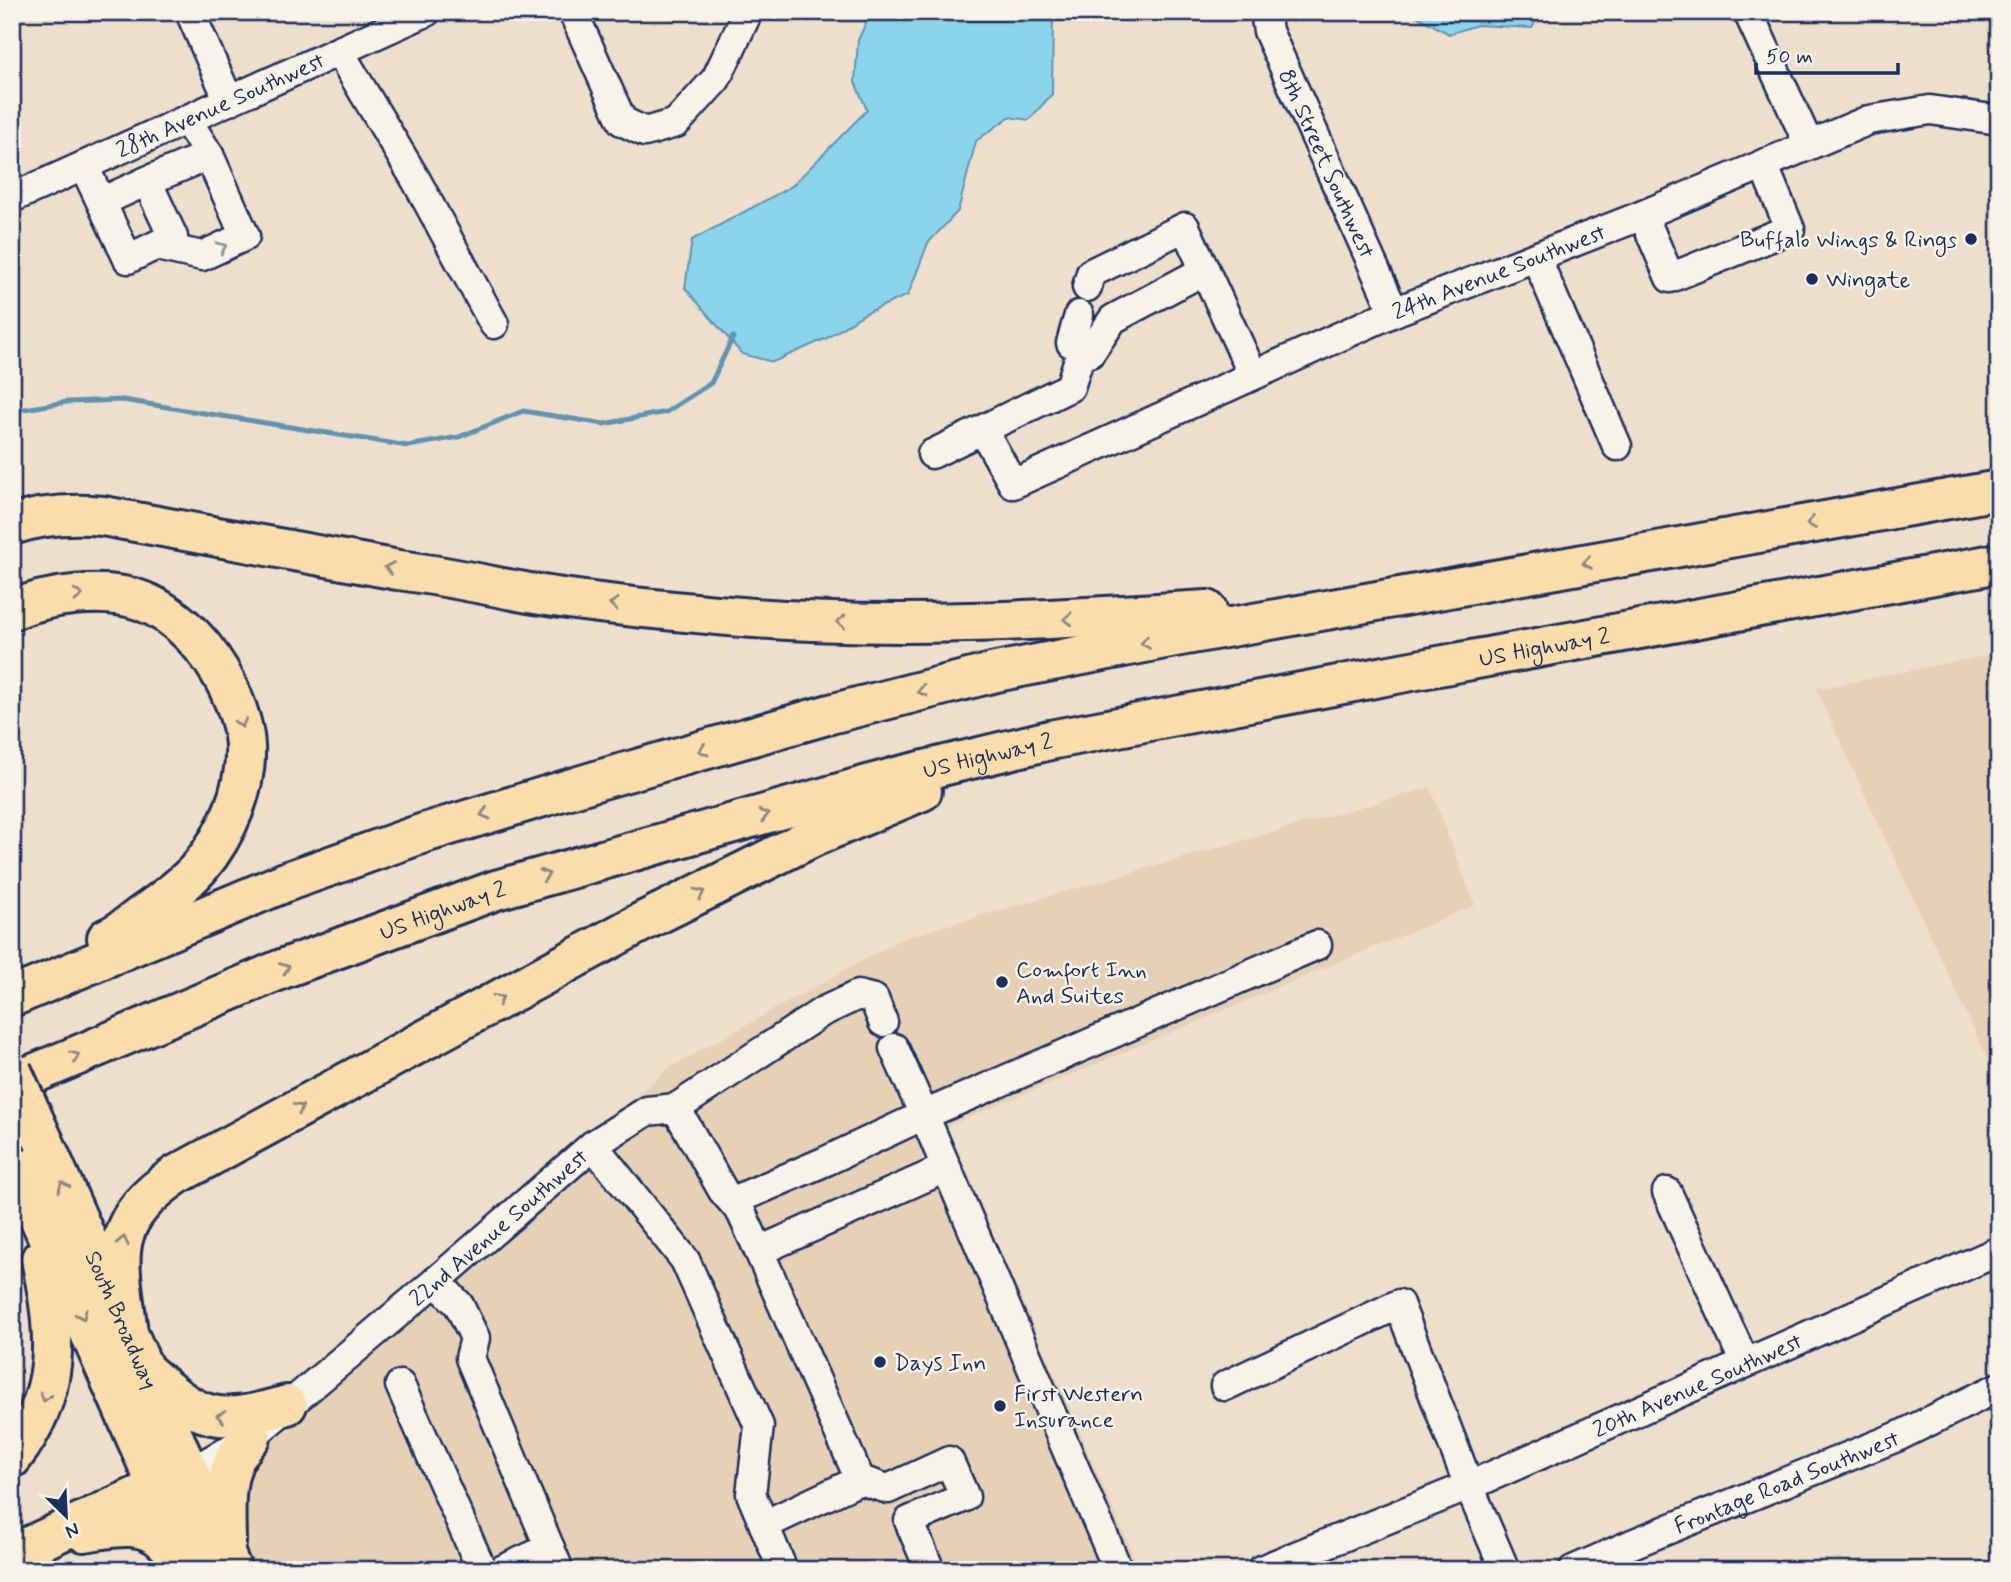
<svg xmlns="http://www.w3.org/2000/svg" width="2011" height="1582" font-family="Mynerve,sans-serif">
<rect width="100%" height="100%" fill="#eddfcb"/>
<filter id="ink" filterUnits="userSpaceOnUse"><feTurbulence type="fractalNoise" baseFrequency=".0143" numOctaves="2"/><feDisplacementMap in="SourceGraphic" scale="14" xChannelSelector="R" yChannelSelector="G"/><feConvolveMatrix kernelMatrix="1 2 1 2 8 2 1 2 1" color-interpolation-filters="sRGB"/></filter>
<g filter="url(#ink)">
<g fill="#e6d1b7">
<polygon points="1999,653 1999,1084 1816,689"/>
<polygon points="1430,787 1475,905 946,1127 1140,1570 249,1570 247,1564 246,1473 286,1421 667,1069 903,938"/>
</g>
<g fill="#8bd5ec" stroke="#5e93b3" stroke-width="2">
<polygon points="871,12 1053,12 1052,94 1029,120 1009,117 976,141 958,211 928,243 908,295 864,314 827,338 773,362 742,354 685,288 692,240 792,186 867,110 855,82 858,40"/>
<polygon points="1409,12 1541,12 1532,28 1477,25 1449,34"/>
</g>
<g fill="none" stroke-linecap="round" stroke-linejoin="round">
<polyline stroke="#5e93b3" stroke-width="5" points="12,411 67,402 123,400 408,446 459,437 523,411 604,424 666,412 711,383 733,337"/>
<defs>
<g id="minor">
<polyline points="190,12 229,101"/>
<polyline points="573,12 622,121 645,132 676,123 716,79 748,12"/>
<path id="s1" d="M1265,12L1268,31L1394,312"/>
<polyline points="1748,12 1809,145"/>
<polyline points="339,51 416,180 494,324"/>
<polyline points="84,166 128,259 173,237 147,181 101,202"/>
<polyline points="147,181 209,155"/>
<path id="s2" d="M12,198L426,12"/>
<polyline points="1643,215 1670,278 1790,229 1763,164"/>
<polyline points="157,246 202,256 245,236 209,155 187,120"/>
<polyline points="1536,257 1617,446"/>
<polyline points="1087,287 1091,273 1185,227 1253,375"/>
<polyline points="1079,315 1071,343 1090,353 1113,319 1205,270"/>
<path id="s3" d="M983,430L1013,484L1394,312L1643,215L1869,120L1930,110L1999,120"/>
<polyline points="932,454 1070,387 1082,349"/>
<polyline points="676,1108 723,1191 741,1212 759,1251"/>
<polyline points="593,1145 685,1260 759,1426 751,1494 783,1570"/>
<polyline points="1667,1192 1745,1363"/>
<polyline points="733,1201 826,1161 924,1115 894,1048"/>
<polyline points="436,1281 459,1305 475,1338 470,1358 559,1570"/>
<polyline points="400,1385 482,1570"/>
<polyline points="1225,1386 1399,1304 1469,1486 1505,1570"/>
<path id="s4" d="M189,1473L251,1437L436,1281L593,1145L647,1111L676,1108L822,1012L858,995L874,999L883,1022"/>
<polyline points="860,1480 888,1489 949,1461 965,1497 909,1521 930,1570"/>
<polyline points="764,1525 860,1480 759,1251 946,1168"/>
<polyline points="502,1570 550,1548"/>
<polyline points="1118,1570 924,1115 1317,945"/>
<path id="s5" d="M1261,1570L1469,1486L1999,1251"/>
<path id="s6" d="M1573,1570L1632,1544L1899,1436L1999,1387"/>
</g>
<g id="highway">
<path d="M12,525C42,515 71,513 103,516L398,570C442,575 485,585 529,593C595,604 662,610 729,616C888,630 1049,620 1207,610"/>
<path d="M12,610C47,595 105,587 142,601C180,616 209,649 227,685C236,704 244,724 245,746C247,788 227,835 199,868C183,886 162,901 142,915C131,923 120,933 107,938"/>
<polyline points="12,997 288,881 424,833 602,779 830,714 996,672 1175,637 1999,490"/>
<path id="s7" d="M12,1083L282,969L496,890L896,777L1050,740L1406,672L1999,563"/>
<path id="s8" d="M44,1142L232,1570"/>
<polyline points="12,1156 194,1570"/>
<path d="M128,1333C119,1257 105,1224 176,1175L640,923L813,837L922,791"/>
<path d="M150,1375C203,1423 219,1424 287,1405"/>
<path d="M12,1458C62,1393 57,1335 41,1259"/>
<path d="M84,1532C111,1528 143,1519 165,1542C172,1548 177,1557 182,1565"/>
<path d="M226,1543C226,1515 222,1480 237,1455C241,1449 246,1443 251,1437"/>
<polyline points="12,1554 179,1477"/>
</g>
</defs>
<use href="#minor" stroke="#1b2f5e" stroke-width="33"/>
<use href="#highway" stroke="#1b2f5e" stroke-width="44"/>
<use href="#minor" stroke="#f7f3e8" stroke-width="28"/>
<use href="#highway" stroke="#faddab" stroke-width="38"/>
<defs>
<polyline id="highway-bridge" points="12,1071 44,1142"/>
</defs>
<use href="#highway-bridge" stroke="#1b2f5e" stroke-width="44" stroke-linecap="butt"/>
<use href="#highway-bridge" stroke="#faddab" stroke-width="38"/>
</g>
<defs><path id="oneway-chevron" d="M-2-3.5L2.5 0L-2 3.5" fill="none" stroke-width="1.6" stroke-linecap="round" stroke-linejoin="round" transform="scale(1.75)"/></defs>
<use stroke="#8991a3" href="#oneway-chevron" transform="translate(222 247) rotate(-24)"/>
<g stroke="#8a8684">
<use href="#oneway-chevron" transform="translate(1811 523) rotate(170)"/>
<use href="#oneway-chevron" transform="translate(1587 563) rotate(170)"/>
<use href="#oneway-chevron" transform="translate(389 568) rotate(-170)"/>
<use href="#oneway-chevron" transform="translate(78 595) rotate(-3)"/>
<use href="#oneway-chevron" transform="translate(614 604) rotate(-174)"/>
<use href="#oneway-chevron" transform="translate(1068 619) rotate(177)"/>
<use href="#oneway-chevron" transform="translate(841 622) rotate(-179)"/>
<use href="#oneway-chevron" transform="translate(1145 643) rotate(169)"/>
<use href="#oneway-chevron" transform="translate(922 691) rotate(166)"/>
<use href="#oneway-chevron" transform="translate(241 723) rotate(76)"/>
<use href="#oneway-chevron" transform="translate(703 750) rotate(164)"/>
<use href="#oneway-chevron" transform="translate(485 814) rotate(163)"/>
<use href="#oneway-chevron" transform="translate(764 815) rotate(-16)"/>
<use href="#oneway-chevron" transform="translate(545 875) rotate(-16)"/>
<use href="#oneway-chevron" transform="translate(700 893) rotate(-26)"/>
<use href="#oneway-chevron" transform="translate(285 968) rotate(-21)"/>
<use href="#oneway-chevron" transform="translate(499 999) rotate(-29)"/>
<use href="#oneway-chevron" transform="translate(75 1056) rotate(-23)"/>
<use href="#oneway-chevron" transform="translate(299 1108) rotate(-29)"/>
<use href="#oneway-chevron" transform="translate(63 1186) rotate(-114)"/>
<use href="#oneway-chevron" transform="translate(123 1241) rotate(-78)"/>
<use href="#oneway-chevron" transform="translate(82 1315) rotate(66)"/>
<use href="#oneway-chevron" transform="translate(45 1397) rotate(106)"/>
<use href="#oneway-chevron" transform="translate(221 1416) rotate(-172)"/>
</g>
</g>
<g fill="#1b2f5e" stroke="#f7f3e8" stroke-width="2.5">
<circle cx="1971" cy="239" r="7"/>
<circle cx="1812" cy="279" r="7"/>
<circle cx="1002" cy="982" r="7"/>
<circle cx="880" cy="1362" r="7"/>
<circle cx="1000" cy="1406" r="7"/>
</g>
<g text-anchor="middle" stroke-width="5" stroke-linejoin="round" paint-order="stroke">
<g font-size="23" fill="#1b2f5e" stroke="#f7f3e8">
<text dy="8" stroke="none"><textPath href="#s2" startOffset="228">28th Avenue Southwest</textPath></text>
<text dy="8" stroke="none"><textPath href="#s1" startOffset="164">8th Street Southwest</textPath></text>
<text dy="8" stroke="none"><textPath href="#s3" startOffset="592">24th Avenue Southwest</textPath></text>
<text dy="8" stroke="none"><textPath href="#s7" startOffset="1598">US Highway 2</textPath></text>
<text dy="8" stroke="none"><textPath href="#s7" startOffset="1031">US Highway 2</textPath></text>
<text dy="8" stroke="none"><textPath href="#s7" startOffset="464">US Highway 2</textPath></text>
<text dy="8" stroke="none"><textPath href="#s4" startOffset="396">22nd Avenue Southwest</textPath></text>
<text dy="8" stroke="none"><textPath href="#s8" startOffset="194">South Broadway</textPath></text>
<text dy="8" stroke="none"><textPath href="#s5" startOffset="474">20th Avenue Southwest</textPath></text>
<text dy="8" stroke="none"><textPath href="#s6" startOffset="231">Frontage Road Southwest</textPath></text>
</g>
<g font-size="23" fill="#1b2f5e" stroke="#f7f3e8" text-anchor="start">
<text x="1957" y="247" text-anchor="end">Buffalo Wings &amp; Rings</text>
<text x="1826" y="287">Wingate</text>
<text x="1016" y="977">Comfort Inn<tspan x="1016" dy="26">And Suites</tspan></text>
<text x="894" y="1370">Days Inn</text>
<text x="1014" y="1401">First Western<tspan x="1014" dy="26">Insurance</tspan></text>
</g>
</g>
<rect width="2011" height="1582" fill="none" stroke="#f7f3e8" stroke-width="42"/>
<rect x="21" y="21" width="1969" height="1540" fill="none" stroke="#1b2f5e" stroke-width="2.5" filter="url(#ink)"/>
<g transform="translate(66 1516) rotate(156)" stroke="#f7f3e8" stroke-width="5" paint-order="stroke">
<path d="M0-5L12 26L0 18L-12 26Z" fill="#1b2f5e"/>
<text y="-10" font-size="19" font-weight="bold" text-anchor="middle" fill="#1b2f5e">N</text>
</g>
<path d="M1756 63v10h142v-10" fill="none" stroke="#1b2f5e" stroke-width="3.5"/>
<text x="1766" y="63" font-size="21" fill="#1b2f5e" stroke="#f7f3e8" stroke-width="5" paint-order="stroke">50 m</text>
</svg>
